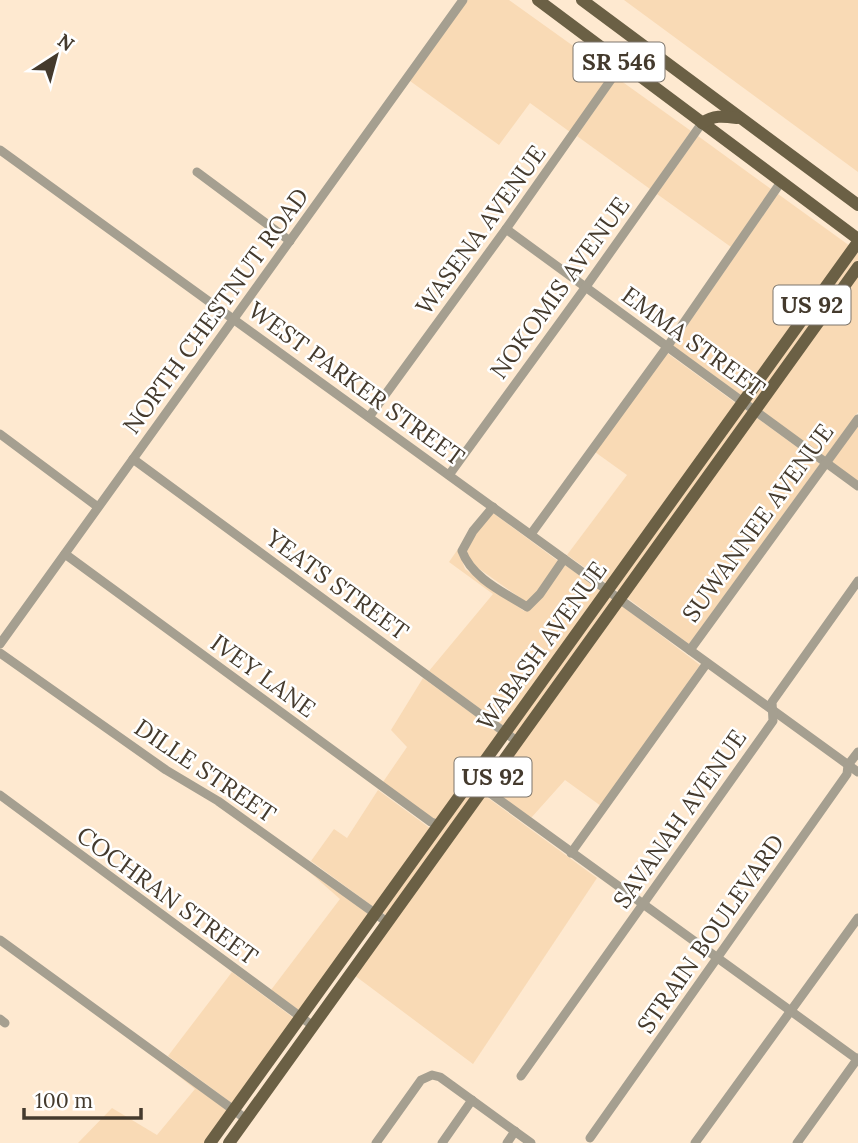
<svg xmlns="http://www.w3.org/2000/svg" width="858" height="1143" font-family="Lora,serif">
<rect width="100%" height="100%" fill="#fee9d0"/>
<g fill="#f9dab5">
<polygon points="468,0 509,0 611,73 570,132 530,103 499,145 410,81"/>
<polygon points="624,0 858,0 858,172"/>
<polygon points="617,78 691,131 650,189 577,136"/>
<polygon points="698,136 771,189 731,247 657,194"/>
<polygon points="778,194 850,246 742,396 673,346"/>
<polygon points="858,252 858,260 754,405 749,401"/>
<polygon points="858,274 858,412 825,457 761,410"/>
<polygon points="667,353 737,404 607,583 567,555 627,475 595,452"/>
<polygon points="743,408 749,412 620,592 614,588"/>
<polygon points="756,417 820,464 689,644 626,597"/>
<polygon points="858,426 858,481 832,462"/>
<polygon points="493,513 558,561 537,592 526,602 471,563 467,551 476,533"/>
<polygon points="458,549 465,569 524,611 529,610 565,565 602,591 505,727 429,671 493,594 449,562"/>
<polygon points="609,595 614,600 517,736 511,731"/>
<polygon points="621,605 700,665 601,806 565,780 531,818 490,788"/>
<polygon points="423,678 500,734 437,822 383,782 407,747 391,730"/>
<polygon points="472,786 478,791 387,916 382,912"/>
<polygon points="378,790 431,829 375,908 311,861 334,829 347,838"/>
<polygon points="484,795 597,878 473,1064 354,975"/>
<polygon points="306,869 370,915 300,1011 271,990 340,899"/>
<polygon points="232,972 295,1019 233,1104 168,1056"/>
<polygon points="162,1063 228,1111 205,1143 78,1143 112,1108 157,1135 195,1089"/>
</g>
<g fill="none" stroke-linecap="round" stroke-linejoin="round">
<g stroke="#a59f90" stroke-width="9">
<polyline points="0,150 858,772"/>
<polyline points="197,172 290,241"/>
<polyline points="506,229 858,486"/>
<polyline points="369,417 506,229 622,64"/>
<polyline points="0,434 98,507"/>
<polyline points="133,459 518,742"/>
<polyline points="449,475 585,288 702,123"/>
<path d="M493,507L473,531L462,551C472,578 503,592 527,607L540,594L564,559"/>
<polyline points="531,534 667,347 781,182"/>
<polyline points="65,554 431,822 440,825"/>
<polyline points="0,644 463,0"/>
<polyline points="690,650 858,419"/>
<polyline points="0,653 166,770 218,801 387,922"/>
<polyline points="472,780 857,1059"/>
<polyline points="0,795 313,1026"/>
<polyline points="571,853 707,663"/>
<polyline points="0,940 246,1119"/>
<polyline points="0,1019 5,1023"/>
<polyline points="521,1076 773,721 772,702 858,581"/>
<polyline points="590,1138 847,774 848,765 858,752"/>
<polyline points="376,1143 421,1080 432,1075 440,1077 531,1143"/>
<polyline points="442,1143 472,1100"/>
<polyline points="507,1143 515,1131"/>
<polyline points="695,1143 858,918"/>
<polyline points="797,1143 858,1058"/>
</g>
<g stroke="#6b6045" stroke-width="12">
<polyline points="538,0 858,239"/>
<polyline points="582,0 858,205"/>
<path d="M702,123C714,115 722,116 737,118"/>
<polyline points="210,1143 858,242"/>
<polyline points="229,1143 858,267"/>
</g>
</g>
<g text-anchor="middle" stroke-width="5" stroke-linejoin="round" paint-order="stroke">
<g fill="#fff" stroke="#7c756c" stroke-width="2">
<rect x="573.5" y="42.5" width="91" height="39" rx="5"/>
<rect x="773.5" y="285.5" width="77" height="39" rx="5"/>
<rect x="454.5" y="757.5" width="77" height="39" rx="5"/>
</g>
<g font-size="23" font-weight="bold" fill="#443a2d">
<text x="619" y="70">SR 546</text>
<text x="812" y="313">US 92</text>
<text x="493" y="785">US 92</text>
</g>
<g font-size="24" fill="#443a2d" stroke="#fff">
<text transform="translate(481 230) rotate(-54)" y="8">WASENA AVENUE</text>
<text transform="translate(560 288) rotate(-54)" y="8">NOKOMIS AVENUE</text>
<text transform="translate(216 311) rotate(-54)" y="8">NORTH CHESTNUT ROAD</text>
<text transform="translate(693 342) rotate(36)" y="8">EMMA STREET</text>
<text transform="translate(356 384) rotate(36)" y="8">WEST PARKER STREET</text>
<text transform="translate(758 523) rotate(-54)" y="8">SUWANNEE AVENUE</text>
<text transform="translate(337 585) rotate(36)" y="8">YEATS STREET</text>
<text transform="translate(542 646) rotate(-54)" y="8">WABASH AVENUE</text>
<text transform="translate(263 676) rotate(36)" y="8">IVEY LANE</text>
<text transform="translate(205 771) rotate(34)" y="8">DILLE STREET</text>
<text transform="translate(680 819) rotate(-55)" y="8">SAVANAH AVENUE</text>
<text transform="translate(167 896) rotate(36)" y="8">COCHRAN STREET</text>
<text transform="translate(711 934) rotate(-55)" y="8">STRAIN BOULEVARD</text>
</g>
</g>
<g transform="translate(56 56) rotate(36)" stroke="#ffffff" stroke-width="5" paint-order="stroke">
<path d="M0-5L12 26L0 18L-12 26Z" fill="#443a2d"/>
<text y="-10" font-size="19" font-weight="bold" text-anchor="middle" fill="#443a2d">N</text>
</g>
<path d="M24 1108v10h117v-10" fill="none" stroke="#443a2d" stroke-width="3.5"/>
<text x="35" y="1108" font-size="21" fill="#443a2d" stroke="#ffffff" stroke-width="5" paint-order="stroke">100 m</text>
</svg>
